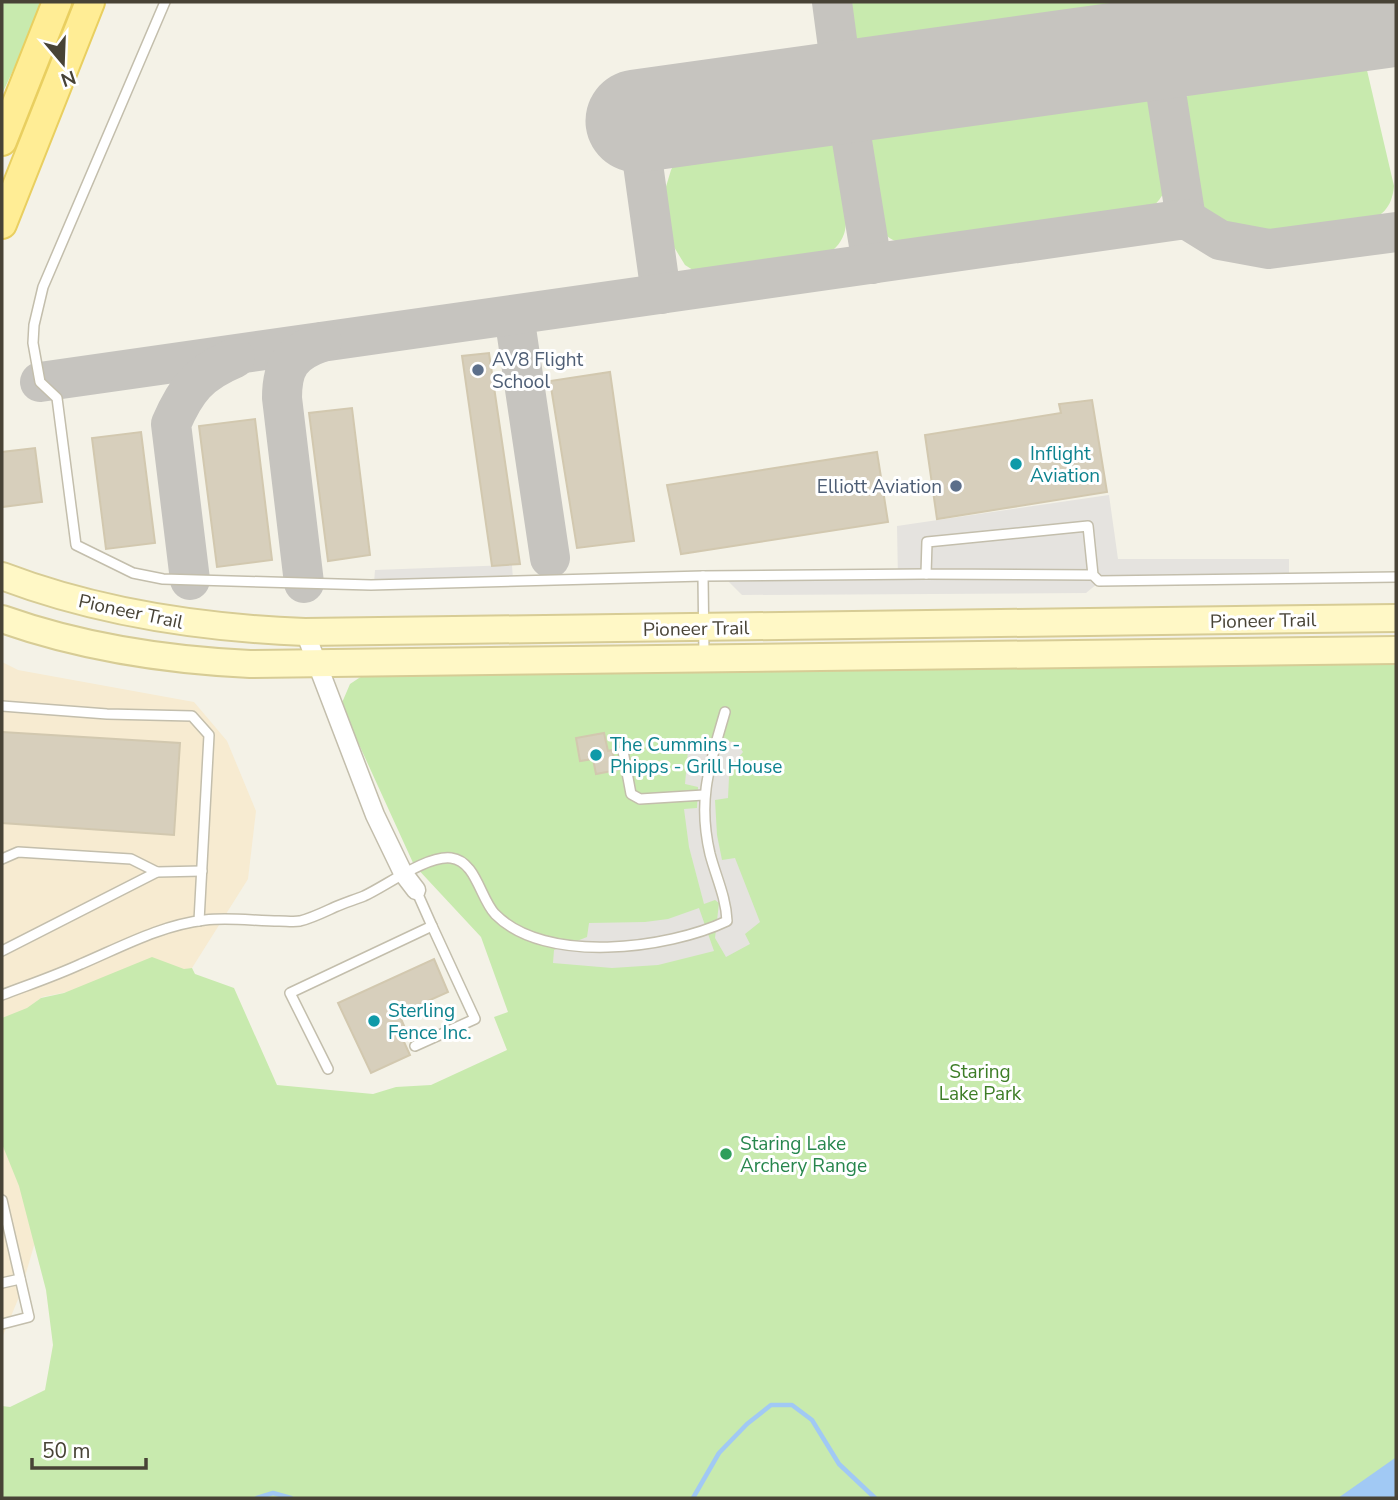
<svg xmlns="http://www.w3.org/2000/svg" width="1398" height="1500" font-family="'Nunito Sans',sans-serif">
<rect width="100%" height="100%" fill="#f4f2e7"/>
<g fill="#f7ebd1">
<polygon points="2,662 18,670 194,702 227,741 256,811 248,879 192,968 42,997 2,1028"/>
<polygon points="2,1134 38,1232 19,1297 2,1338"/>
</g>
<g fill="#c8eaae">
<polygon points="2,2 45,2 2,94"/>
<path d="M846,2H1135C1133,15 1123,23 1112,30L891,61C850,56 851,38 846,2Z"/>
<polygon points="1170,2 1309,2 1202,18 1185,15"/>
<path d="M1338,52L1356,56L1366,66L1394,186C1392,208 1382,217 1361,224C1323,228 1245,244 1213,220C1205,214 1202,206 1199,197L1186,103C1187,89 1196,79 1206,70Z"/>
<path d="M1125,81C1167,89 1163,144 1167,179C1165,196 1157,206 1141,213L913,245C895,243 884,238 876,222L866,149C867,133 873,123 887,114Z"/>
<path d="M806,127C813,128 820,129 826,134C840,147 851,216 844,234C839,248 829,254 817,259L707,274L696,272L685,265L674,247L665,190L671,170L678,157L700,142Z"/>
<polygon points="1396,659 1396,1498 2,1498 2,1406 10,1407 45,1390 53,1345 46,1290 19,1186 2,1144 2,1018 27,1008 41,998 64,993 152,957 184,969 192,968 195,974 234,988 277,1085 373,1094 396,1087 431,1085 507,1050 494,1017 508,1012 481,937 414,865 341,705 350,684 365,674"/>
</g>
<g fill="#e5e3df">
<polygon points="1109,495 1118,559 1289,559 1289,578 1103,579 1086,593 742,595 728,581 898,580 897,526"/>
<polygon points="512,565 513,580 374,583 375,570"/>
<polygon points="689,739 736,742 743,752 734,763 729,777 728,798 715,800 717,835 722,860 735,858 760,922 745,934 750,944 726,957 715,938 719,903 715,900 704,904 689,847 684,809 697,808 698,787 685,784"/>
<polygon points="699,908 714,951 658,965 612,968 553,963 554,950 587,937 589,923 645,922 668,919"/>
</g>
<polygon fill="#a1c9f4" points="1396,1457 1396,1498 1338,1498 1395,1458"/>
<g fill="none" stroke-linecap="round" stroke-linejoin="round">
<g stroke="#a1c9f4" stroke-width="4.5">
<polyline points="257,1498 273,1493 291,1498"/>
<polyline points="693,1498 719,1453 747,1424 771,1405 792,1405 812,1420 839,1464 875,1498"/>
</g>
<g stroke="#c6c4bf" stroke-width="40">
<polyline points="832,2 844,92 872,264"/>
<polyline points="1149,2 1159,48 1186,219"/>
<polyline points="637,121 661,294"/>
<polyline points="514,315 550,558"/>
<polyline points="40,382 1186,219 1220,240 1269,249 1396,232"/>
<path d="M190,580L171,424C186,389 199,373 235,358"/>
<path d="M304,583L282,398C282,366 291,353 322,342"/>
</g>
<polyline stroke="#c6c4bf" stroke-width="103" points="637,121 1396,15"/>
</g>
<g fill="#d7cfbc" stroke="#d2c8af" stroke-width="2">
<polygon points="489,353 520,564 492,566 462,356"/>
<polygon points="610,372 634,541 577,548 550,381"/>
<polygon points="1092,400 1107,492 937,519 925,435 1061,413 1059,404"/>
<polygon points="352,408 370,555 328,561 309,413"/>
<polygon points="255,419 272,560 217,567 199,426"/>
<polygon points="141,432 155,543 106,549 92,438"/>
<polygon points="35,448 42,502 2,507 2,452"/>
<polygon points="877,452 888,522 681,554 667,485"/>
<polygon points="2,732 180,743 174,835 2,823"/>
<polygon points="604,733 608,751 612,750 617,770 596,774 593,759 580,761 576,738"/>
<polygon points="434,959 448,992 399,1014 405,1028 399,1031 410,1055 371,1073 338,1003"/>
</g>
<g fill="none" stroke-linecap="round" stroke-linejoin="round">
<defs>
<g id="lane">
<polyline points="165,2 43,287 34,325 33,343 40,382 57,398 76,545 133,573 163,579 371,585 703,576 926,574"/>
<polyline points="1093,575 1088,526 927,542 926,574 1093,575 1099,581 1396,577"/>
<polyline points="703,576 704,655"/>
<polyline points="2,706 107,714 192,716 209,735 199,921"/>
<polyline points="623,751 631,794 640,799 704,795"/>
<polyline points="2,859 18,852 131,859 157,872"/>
<polyline points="2,951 157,872 202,871"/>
<path d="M2,995C28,985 55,976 81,964C121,947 161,925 205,920C229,917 255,921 279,921C286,921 294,922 300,921C312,918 324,912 335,907C344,903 354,900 364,896C386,886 427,855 451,858C476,861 480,898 495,914C545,965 668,949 727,921C726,897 716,877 710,854C697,799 710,764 725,712"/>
<polyline points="415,1046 475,1019 432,926"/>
<polyline points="328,1069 290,993 432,926 416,890"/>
<polyline points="2,1200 29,1317 2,1324"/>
<polyline points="2,1283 20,1279"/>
</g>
<polyline id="street" points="305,632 375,815 403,873 416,890"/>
<g id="secondary">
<path d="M2,576C99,613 202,628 305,632L1396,618"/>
<path d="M2,619C81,647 166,660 250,664L1396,650"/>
</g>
<g id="primary">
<polyline points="2,141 57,2"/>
<polyline points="2,224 90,2"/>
</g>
</defs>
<use href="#lane" stroke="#c3beac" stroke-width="12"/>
<use href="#street" stroke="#c3beac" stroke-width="21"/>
<use href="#secondary" stroke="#d7cc95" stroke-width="30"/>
<use href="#primary" stroke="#e9cf60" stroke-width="32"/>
<use href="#lane" stroke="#fff" stroke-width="9"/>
<use href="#street" stroke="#fff" stroke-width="18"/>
<use href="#secondary" stroke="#fff8c6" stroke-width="26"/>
<use href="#primary" stroke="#ffed95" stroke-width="28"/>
</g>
<g fill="#5c6f8a" stroke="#fff" stroke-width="2.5">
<circle cx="478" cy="370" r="7"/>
<circle cx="956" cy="486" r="7"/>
</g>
<g fill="#0f9aa8" stroke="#fff" stroke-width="2.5">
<circle cx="1016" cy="464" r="7"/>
<circle cx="596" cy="755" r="7"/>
<circle cx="374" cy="1021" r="7"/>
</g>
<circle fill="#2e9e5b" stroke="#fff" stroke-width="2.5" cx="726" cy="1154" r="7"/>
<g text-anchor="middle" stroke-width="6" stroke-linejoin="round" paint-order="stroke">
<g font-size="19" fill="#4e5e75" stroke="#fff" text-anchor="start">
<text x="492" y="366">AV8 Flight<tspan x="492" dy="22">School</tspan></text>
<text x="942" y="493" text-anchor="end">Elliott Aviation</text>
</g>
<g font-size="19" fill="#0d838f" stroke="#fff" text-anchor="start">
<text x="1030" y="460">Inflight<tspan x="1030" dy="22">Aviation</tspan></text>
<text x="610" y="751">The Cummins -<tspan x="610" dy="22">Phipps - Grill House</tspan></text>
<text x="388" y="1017">Sterling<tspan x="388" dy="22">Fence Inc.</tspan></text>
</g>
<g font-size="19" fill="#484336" stroke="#fff">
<text transform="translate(131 611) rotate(12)" y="7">Pioneer Trail</text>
<text transform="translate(1263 620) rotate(-1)" y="7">Pioneer Trail</text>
<text transform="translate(696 628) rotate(-1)" y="7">Pioneer Trail</text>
</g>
<g font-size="19" fill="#3d7d26" stroke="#fff">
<text x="980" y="1078">Staring<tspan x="980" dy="22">Lake Park</tspan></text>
</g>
<g font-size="19" fill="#27864d" stroke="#fff" text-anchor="start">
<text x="740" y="1150">Staring Lake<tspan x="740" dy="22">Archery Range</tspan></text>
</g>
</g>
<rect width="1398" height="1500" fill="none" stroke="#484336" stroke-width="7"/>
<g transform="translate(63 63) rotate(161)" stroke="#ffffff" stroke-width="5" paint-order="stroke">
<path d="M0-5L12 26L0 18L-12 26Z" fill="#484336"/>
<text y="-10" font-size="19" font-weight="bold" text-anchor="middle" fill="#484336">N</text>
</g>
<path d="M32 1458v10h114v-10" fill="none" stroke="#484336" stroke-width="3.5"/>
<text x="42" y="1458" font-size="21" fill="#484336" stroke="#ffffff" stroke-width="5" paint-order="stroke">50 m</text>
</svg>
